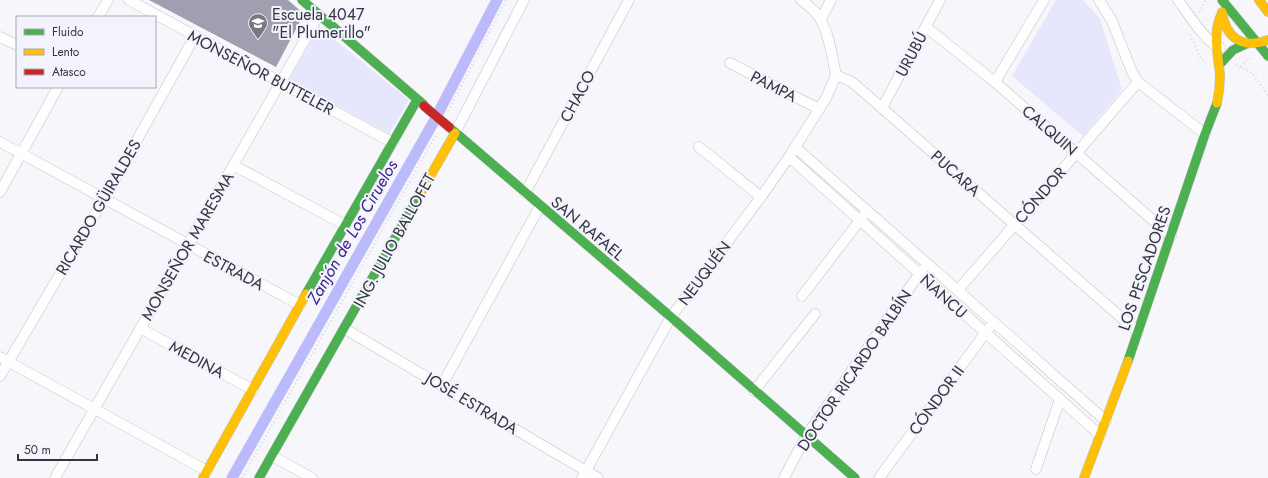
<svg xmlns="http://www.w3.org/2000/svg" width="1268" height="478" font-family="Jost,sans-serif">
<rect width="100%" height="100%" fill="#f6f6fb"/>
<g fill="#e6e6fc">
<polygon points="1056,0 1083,0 1100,19 1122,90 1083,136 1012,76"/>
<polygon points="319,27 409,100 389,134 289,80"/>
</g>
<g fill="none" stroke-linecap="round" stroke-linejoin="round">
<polyline stroke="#bbbafa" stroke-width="11" points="232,478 433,123 497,0"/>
</g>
<polygon fill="#a09fb0" points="149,0 288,0 304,14 276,67"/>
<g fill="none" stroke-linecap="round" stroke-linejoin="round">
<defs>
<g id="street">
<polyline points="129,0 393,143"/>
<path d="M801,0C808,5 817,13 821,20C830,37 832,57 836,75"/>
<polyline points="1099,0 1112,21 1132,72 1138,82 1205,134"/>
<path d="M1178,0C1187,12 1206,43 1220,48"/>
<polyline points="98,17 108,0"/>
<polyline points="821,19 831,0"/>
<polyline points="926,27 995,82 1171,236"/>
<polyline points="0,37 17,45"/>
<polyline points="730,63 819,109"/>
<polyline points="836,75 852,82 882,108 1015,225 1138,332"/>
<polyline points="995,82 1044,0"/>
<polyline points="882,108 940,0"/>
<polyline points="455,133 524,0"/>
<polyline points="0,142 300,305"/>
<polyline points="699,147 761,197"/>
<polyline points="795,147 1106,421"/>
<polyline points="789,157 1100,435"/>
<polyline points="233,165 345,225"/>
<polyline points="0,192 58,87"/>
<polyline points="525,193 629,0"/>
<polyline points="958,290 1138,82"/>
<polyline points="802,296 864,215"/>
<polyline points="140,328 253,390"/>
<polyline points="345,329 598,478"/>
<polyline points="0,357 207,471"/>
<polyline points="0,376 104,199 195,36"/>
<polyline points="442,385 540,206"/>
<polyline points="754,391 815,314"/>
<polyline points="272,456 312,478"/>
<polyline points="1036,469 1060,399"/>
<polyline points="55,478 319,15"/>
<polyline points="582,478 671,317 761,197 789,157 826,98 836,75"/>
<polyline points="784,478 806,436 922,270"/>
<polyline points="879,478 989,328"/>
</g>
<g id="fast">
<polyline points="302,0 424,105"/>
<polyline points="1222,0 1268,56"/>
<polyline points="1219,65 1233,50 1246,44"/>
<polyline points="449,127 671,317 855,478"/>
<polyline points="306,294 417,100"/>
<polyline points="1128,361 1205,134 1217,103"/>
<polyline points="259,478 420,194"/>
</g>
<g id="slow">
<polyline points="1259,0 1268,12"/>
<path d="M1222,12C1226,39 1243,49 1268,40"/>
<path d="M1217,103C1219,94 1220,85 1220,75C1218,53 1212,33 1222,13"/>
<polyline points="420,194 455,133"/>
<polyline points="203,478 306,294"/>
<polyline points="1084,478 1128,361"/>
</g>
</defs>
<use href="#street" stroke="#c0c0c7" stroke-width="11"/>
<use href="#fast" stroke="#c0c0c7" stroke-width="10"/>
<use href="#slow" stroke="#c0c0c7" stroke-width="10"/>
<g stroke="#d8d8db" stroke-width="2" stroke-dasharray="1 3" stroke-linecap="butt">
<polyline points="1199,12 1206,0"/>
<polyline points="1190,35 1200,57 1206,63"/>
<polyline points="1236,65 1252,73 1268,95"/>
<polyline points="1241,67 1245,61 1252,58"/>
<polyline points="448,111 506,0"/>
<polyline points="242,478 437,133"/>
</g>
<use href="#street" stroke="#fefefe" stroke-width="10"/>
<use href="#fast" stroke="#4caf50" stroke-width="9"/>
<use href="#slow" stroke="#ffc107" stroke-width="9"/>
<defs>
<polyline id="jam-bridge" points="424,106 449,127"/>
</defs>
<use href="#jam-bridge" stroke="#c0c0c7" stroke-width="10" stroke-linecap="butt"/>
<use href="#jam-bridge" stroke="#c62828" stroke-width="9"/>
</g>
<defs>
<symbol id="school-pin" viewBox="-11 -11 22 30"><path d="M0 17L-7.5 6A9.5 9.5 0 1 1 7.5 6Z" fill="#797981" stroke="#f3f3fe"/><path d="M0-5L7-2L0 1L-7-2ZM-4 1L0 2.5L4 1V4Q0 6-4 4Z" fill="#fff"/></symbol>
</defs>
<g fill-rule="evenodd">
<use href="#school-pin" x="247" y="12" width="22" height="30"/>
</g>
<g text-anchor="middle" stroke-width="4" stroke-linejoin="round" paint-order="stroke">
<g font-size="16" fill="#35353f" stroke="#f3f3fe" text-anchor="start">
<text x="272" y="20">Escuela 4047<tspan x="272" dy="18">"El Plumerillo"</tspan></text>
</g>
<g font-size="16" fill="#35353f" stroke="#f3f3fe">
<text transform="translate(911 54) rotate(-62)" y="6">URUBÚ</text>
<text transform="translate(261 72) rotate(28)" y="6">MONSEÑOR BUTTELER</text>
<text transform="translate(774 86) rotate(27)" y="6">PAMPA</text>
<text transform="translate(577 96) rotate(-62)" y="6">CHACO</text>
<text transform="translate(1050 130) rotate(41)" y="6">CALQUIN</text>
<text transform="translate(956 173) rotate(42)" y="6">PUCARA</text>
<text transform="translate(1040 195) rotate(-49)" y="6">CÓNDOR</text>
<text transform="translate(98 207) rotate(-60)" y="6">RICARDO GÜIRALDES</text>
<text transform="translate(588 228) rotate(40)" y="6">SAN RAFAEL</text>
<text transform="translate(394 240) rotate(-61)" y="6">ING. JULIO BALLOFET</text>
<text transform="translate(187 246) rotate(-60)" y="6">MONSEÑOR MARESMA</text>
<text transform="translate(1144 268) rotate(-71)" y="6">LOS PESCADORES</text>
<text transform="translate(234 270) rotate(28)" y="6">ESTRADA</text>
<text transform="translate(704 273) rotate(-53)" y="6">NEUQUÉN</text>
<text transform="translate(944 296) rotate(42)" y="6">ÑANCU</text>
<text transform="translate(197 359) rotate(29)" y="6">MEDINA</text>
<text transform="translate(854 370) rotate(-56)" y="6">DOCTOR RICARDO BALBÍN</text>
<text transform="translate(936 400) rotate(-54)" y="6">CÓNDOR II</text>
<text transform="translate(472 403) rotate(31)" y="6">JOSÉ ESTRADA</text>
</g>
<g font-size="17" font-style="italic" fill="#382489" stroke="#f3f3fe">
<text transform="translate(352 232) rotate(-60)" y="6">Zanjón de Los Ciruelos</text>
</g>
</g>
<rect x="16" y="16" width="140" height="72" fill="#f3f3fe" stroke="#a7a7b2"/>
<rect x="24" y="29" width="20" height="6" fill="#4caf50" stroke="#a7a7b2"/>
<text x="52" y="36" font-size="12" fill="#35353f">Fluido</text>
<rect x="24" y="49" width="20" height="6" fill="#ffc107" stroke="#a7a7b2"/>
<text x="52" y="56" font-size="12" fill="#35353f">Lento</text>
<rect x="24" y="69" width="20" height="6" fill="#c62828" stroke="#a7a7b2"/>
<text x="52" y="76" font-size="12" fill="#35353f">Atasco</text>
<path d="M18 454v6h79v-6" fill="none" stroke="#35353f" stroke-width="2"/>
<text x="24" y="454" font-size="12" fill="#35353f" stroke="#f3f3fe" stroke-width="3" paint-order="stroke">50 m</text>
</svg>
